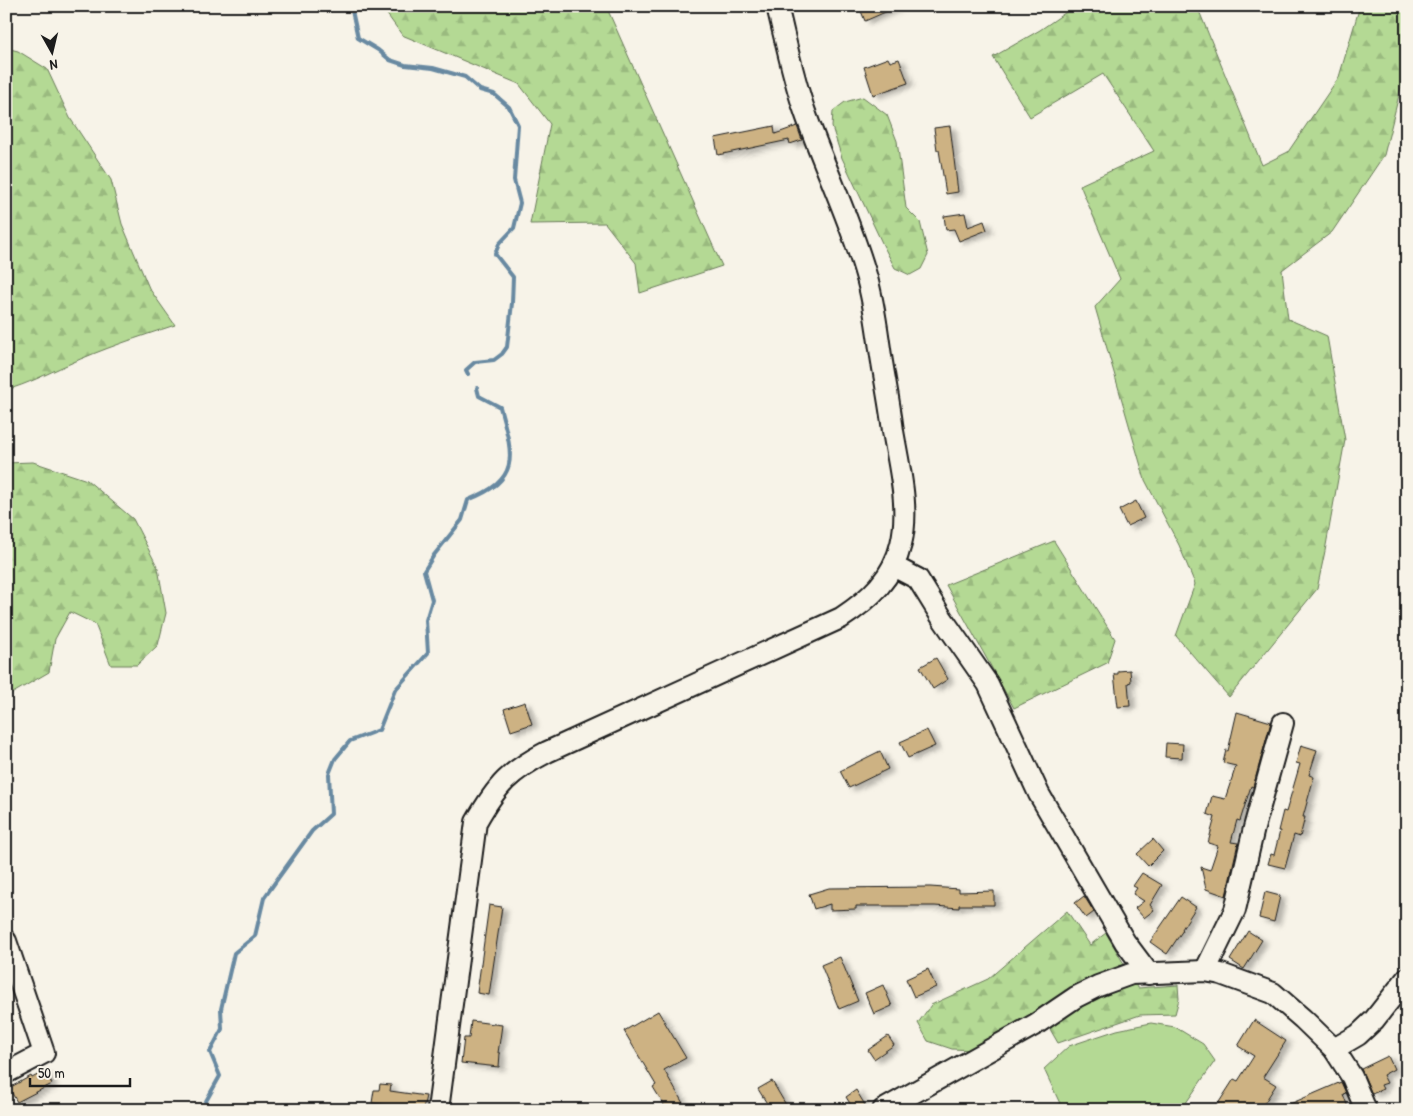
<svg xmlns="http://www.w3.org/2000/svg" width="1413" height="1116" font-family="'Patrick Hand',sans-serif">
<defs>
<pattern id="forest-firs" width="22" height="20" patternUnits="userSpaceOnUse" patternTransform="scale(1.25)"><rect width="22" height="20" fill="#b4d994"/><path d="M5 1l3.5 6h-7zM16 11l3.5 6h-7z" fill="#9aba7f"/></pattern>
<filter id="shadow"><feDropShadow dx="5.5" dy="3" stdDeviation="2.5" flood-color="#0004"/></filter>
</defs>
<rect width="100%" height="100%" fill="#f7f3e8"/>
<filter id="ink" filterUnits="userSpaceOnUse"><feTurbulence type="fractalNoise" baseFrequency=".02" numOctaves="2"/><feDisplacementMap in="SourceGraphic" scale="10" xChannelSelector="R" yChannelSelector="G"/><feConvolveMatrix kernelMatrix="1 2 1 2 8 2 1 2 1" color-interpolation-filters="sRGB"/></filter>
<g filter="url(#ink)">
<g fill="url(#forest-firs)" stroke="#687a58">
<polygon points="381,6 606,6 722,266 640,293 636,263 605,223 530,224 550,124 519,84 402,35"/>
<polygon points="1075,6 1197,6 1262,165 1288,152 1339,77 1360,6 1407,6 1407,63 1384,155 1332,232 1282,270 1288,319 1327,336 1345,440 1325,551 1317,589 1229,697 1176,636 1195,584 1179,545 1145,480 1095,307 1120,279 1080,185 1154,151 1103,74 1030,117 993,57 1040,30"/>
<path d="M6,48L18,51L47,69L70,118L111,180L122,224L149,288L175,325C139,337 102,349 67,365C46,374 28,384 6,390Z"/>
<polygon points="863,97 887,115 897,141 906,208 920,222 928,255 921,269 910,275 895,268 883,245 842,158 832,127 833,111 845,102"/>
<polygon points="33,462 87,480 133,519 158,568 166,613 158,645 137,665 111,665 95,624 70,612 55,639 49,672 6,697 6,463"/>
<polygon points="1054,541 1115,639 1107,663 1014,708 946,585"/>
<polygon points="1067,911 1090,945 1106,933 1138,988 1178,985 1179,999 1175,1014 1140,1015 1058,1043 1039,1010 976,1050 952,1049 928,1041 918,1023 931,1005 988,979"/>
</g>
<polygon fill="#b4d994" stroke="#687a58" points="1151,1023 1175,1027 1203,1044 1215,1061 1181,1110 1063,1110 1044,1069 1069,1046 1117,1030"/>
<g fill="none" stroke-linecap="round" stroke-linejoin="round">
<g stroke="#6889a1" stroke-width="4">
<polyline points="351,6 358,38 378,50 390,60 405,65 433,68 465,77 480,90 494,94 509,107 518,125 514,180 520,203 514,228 499,244 495,254 513,277 512,303 507,347 502,354 494,360 475,362 466,370 468,374"/>
<path d="M201,1110L220,1076L210,1052L222,1029L221,1009L234,953L255,936L264,898L276,881L312,831L331,814L329,774L335,759L350,741L379,730L395,690L428,653L426,620L432,600L424,571L434,555L462,520L468,500C522,479 513,455 500,407L479,396L477,388"/>
</g>
</g>
<g fill="#cdb283" stroke="#1c1c1c" filter="url(#shadow)">
<polygon points="859,6 899,6 865,21"/>
<polygon points="888,58 890,62 899,59 908,83 873,95 864,67"/>
<polygon points="774,126 775,134 797,126 802,140 790,144 789,140 718,155 715,138"/>
<polygon points="950,126 958,192 946,194 939,150 937,150 934,128"/>
<polygon points="965,213 968,227 984,221 987,230 959,241 954,229 946,230 944,216"/>
<polygon points="1136,501 1144,518 1127,526 1119,510"/>
<polygon points="936,658 948,679 933,689 920,667"/>
<polygon points="1130,670 1131,682 1128,683 1130,706 1118,707 1114,674 1118,674 1118,671"/>
<polygon points="525,702 532,724 511,731 504,709"/>
<polygon points="1237,712 1271,722 1253,787 1251,786 1240,821 1237,820 1231,842 1238,843 1226,896 1206,889 1201,867 1210,870 1218,846 1208,843 1215,817 1207,814 1212,796 1225,799 1236,766 1223,763 1226,750 1228,751"/>
<polygon points="927,730 935,746 908,758 900,742"/>
<polygon points="1166,743 1183,744 1182,758 1165,757"/>
<polygon points="1301,745 1317,750 1309,775 1314,777 1303,817 1305,817 1300,837 1294,835 1285,868 1268,864 1271,854 1274,855 1280,831 1278,831 1283,811 1286,812 1300,764 1296,763"/>
<polygon points="880,751 888,769 849,788 840,771"/>
<polygon points="1153,839 1163,851 1148,866 1137,854"/>
<polygon points="1142,873 1162,885 1150,905 1154,910 1144,918 1135,908 1144,901 1133,894 1137,888 1133,886"/>
<polygon points="930,887 959,889 959,892 994,891 994,905 959,905 959,908 935,906 856,906 856,909 830,910 830,904 814,909 809,894 829,888"/>
<polygon points="1265,892 1280,896 1274,922 1259,918"/>
<polygon points="1084,896 1094,912 1086,918 1075,903"/>
<polygon points="1181,897 1196,907 1182,929 1183,930 1167,954 1150,942"/>
<polygon points="489,905 502,907 489,995 477,993"/>
<polygon points="1248,931 1262,940 1244,969 1230,960"/>
<polygon points="840,957 858,1001 839,1009 821,965"/>
<polygon points="928,969 936,987 914,997 906,979"/>
<polygon points="883,985 892,1006 874,1014 865,993"/>
<polygon points="658,1011 686,1058 664,1070 684,1105 676,1110 667,1110 653,1087 656,1085 624,1031"/>
<polygon points="1254,1020 1286,1041 1263,1077 1276,1085 1260,1110 1214,1110 1234,1079 1238,1081 1254,1056 1238,1046"/>
<polygon points="471,1021 502,1025 498,1053 500,1053 499,1067 461,1063 464,1038 469,1038"/>
<polygon points="888,1036 894,1045 874,1059 868,1050"/>
<polygon points="1388,1056 1394,1069 1383,1075 1387,1083 1381,1085 1383,1089 1372,1094 1361,1069"/>
<polygon points="45,1071 52,1084 17,1102 9,1088 31,1076 32,1078"/>
<polygon points="772,1081 789,1110 771,1110 758,1089"/>
<polygon points="1341,1082 1346,1093 1343,1094 1349,1110 1276,1110"/>
<polygon points="380,1084 391,1085 390,1091 426,1096 423,1109 372,1103 374,1090 379,1090"/>
<polygon points="856,1090 865,1105 859,1110 854,1110 846,1097"/>
</g>
<g fill="none" stroke-linecap="round" stroke-linejoin="round">
<defs>
<g id="minor">
<polyline points="893,566 918,579 942,618 988,684 1039,794 1125,942 1149,974"/>
<polyline points="6,941 44,1053 6,1073"/>
<polyline points="1205,971 1235,910 1254,828 1283,723"/>
<polyline points="1334,1049 1358,1035 1374,1020 1407,978"/>
<path d="M438,1110L476,822C497,785 510,771 547,752L841,618C870,599 893,578 901,544C910,508 899,467 893,431C890,406 885,381 881,356C877,329 874,301 866,275C850,219 824,167 805,112C793,78 786,42 777,6"/>
<polyline points="883,1110 1036,1024 1076,997 1098,986 1131,974 1205,971 1221,974 1273,993 1303,1019 1334,1049 1352,1077 1366,1110"/>
</g>
</defs>
<use href="#minor" stroke="#1c1c1c" stroke-width="24"/>
<use href="#minor" stroke="#f7f3e8" stroke-width="20"/>
</g>
</g>
<rect width="1413" height="1116" fill="none" stroke="#f7f3e8" stroke-width="25"/>
<rect x="12" y="12" width="1388" height="1091" fill="none" stroke="#1c1c1c" stroke-width="2" filter="url(#ink)"/>
<g transform="translate(52 52) rotate(172)" stroke="#f7f3e8" stroke-width="4" paint-order="stroke">
<path d="M0-4L9 19L0 12L-9 19Z" fill="#1c1c1c"/>
<text y="-8" font-size="14" font-weight="bold" text-anchor="middle" fill="#1c1c1c">N</text>
</g>
<path d="M30 1078v8h100v-8" fill="none" stroke="#1c1c1c" stroke-width="2.5"/>
<text x="38" y="1078" font-size="15" fill="#1c1c1c" stroke="#f7f3e8" stroke-width="4" paint-order="stroke">50 m</text>
</svg>
